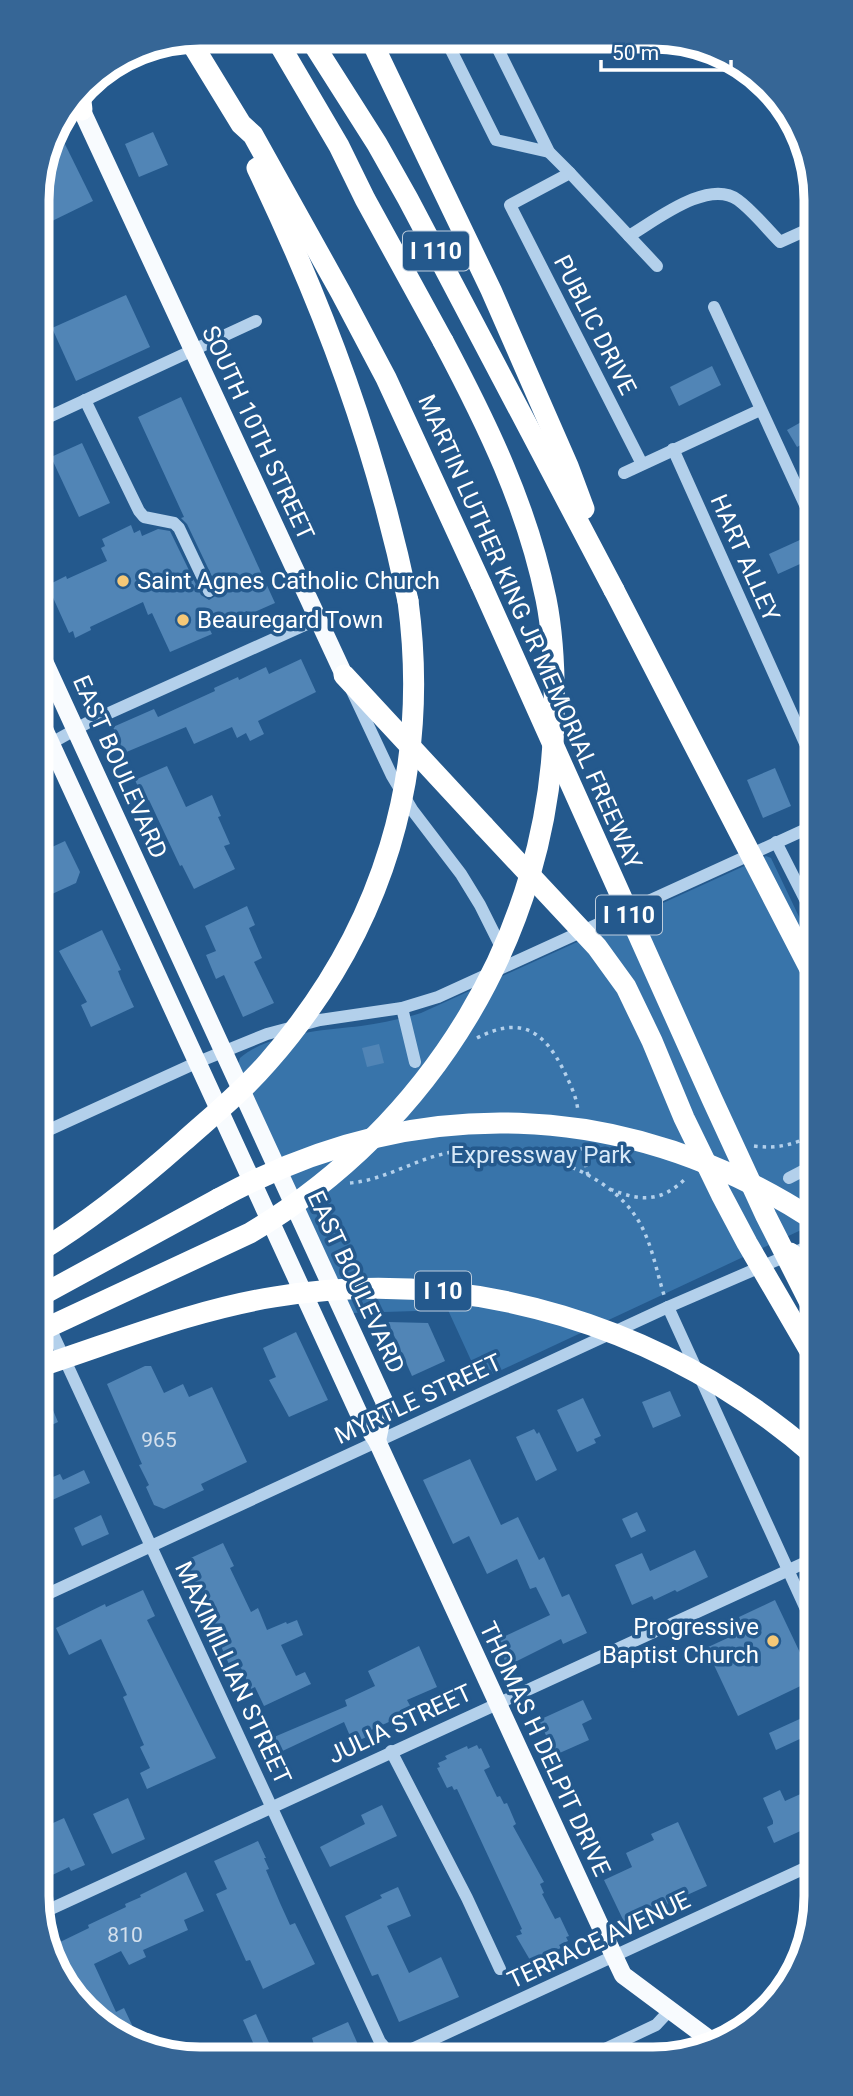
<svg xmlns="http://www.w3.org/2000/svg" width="853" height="2096" font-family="Roboto,sans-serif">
<rect width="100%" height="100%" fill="#24598d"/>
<path fill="#3874aa" d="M766,856L771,858L813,946L814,1224L480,1380L448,1310L352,1313L238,1064L240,1058C269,1033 325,1030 361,1026C382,1023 401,1019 421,1013Z"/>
<g fill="#5185b6">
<polygon points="54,128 58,130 93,201 48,223 37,201 37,189"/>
<polygon points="153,132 168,165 139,177 125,144"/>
<polygon points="126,295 150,347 76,381 52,328"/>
<polygon points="712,366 721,385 679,406 670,387"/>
<polygon points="181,397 275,603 248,615 247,611 209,628 212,634 170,652 152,613 148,615 143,602 90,627 91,630 75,638 73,631 69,633 50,591 53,589 50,584 66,576 67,579 107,561 101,548 105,546 102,539 131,525 134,533 140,530 142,536 158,529 170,531 201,595 209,600 217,595 217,587 187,524 181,518 184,517 138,417"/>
<polygon points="812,416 812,439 797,447 787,430"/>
<polygon points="82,443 110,503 79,517 51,457"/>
<polygon points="802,539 811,559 778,574 769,554"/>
<polygon points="301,659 316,692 258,721 264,734 250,741 246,733 237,738 232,727 194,744 186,727 124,753 113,727 154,709 158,717 215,691 214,688 238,677 239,680 266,667 269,674"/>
<polygon points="167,766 186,807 212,795 221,816 218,817 230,844 224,846 235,869 194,889 182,865 180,866 149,800 145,802 135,780"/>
<polygon points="775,768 791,806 763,818 747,780"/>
<polygon points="65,841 80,872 76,883 39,900 39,853"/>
<polygon points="247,906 255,925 249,928 262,958 254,962 274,1003 243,1017 224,975 216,979 206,955 216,951 205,926"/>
<polygon points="102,930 121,970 118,971 121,979 134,1007 91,1027 81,1005 87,1002 59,951"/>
<polygon points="379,1044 384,1063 367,1067 362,1048"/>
<polygon points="388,1322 428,1323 445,1361 412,1376"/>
<polygon points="296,1332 328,1400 289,1417 269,1380 276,1377 263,1348"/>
<polygon points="145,1366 151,1366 164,1393 183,1384 189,1397 212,1387 247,1462 201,1484 204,1490 164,1509 154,1505 146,1487 149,1485 139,1465 142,1464 107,1384"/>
<polygon points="41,1382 58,1422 41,1430"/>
<polygon points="670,1391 681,1416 653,1428 642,1402"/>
<polygon points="583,1398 601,1436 594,1439 596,1443 577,1452 557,1410"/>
<polygon points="534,1429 537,1434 539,1432 557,1470 536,1481 516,1437"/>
<polygon points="470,1459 501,1525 518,1517 539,1560 544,1557 562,1597 569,1594 587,1633 563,1644 561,1639 507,1666 497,1640 550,1615 536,1587 530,1589 517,1559 487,1574 469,1536 453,1544 423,1480"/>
<polygon points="84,1470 90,1483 50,1501 41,1482 60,1474 63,1480"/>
<polygon points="637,1512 646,1531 631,1538 622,1519"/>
<polygon points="101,1515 109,1534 82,1546 74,1528"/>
<polygon points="223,1543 234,1566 230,1568 251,1612 258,1608 267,1630 286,1622 287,1624 297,1620 303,1635 281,1645 296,1676 305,1672 311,1684 264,1706 255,1687 251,1689 241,1668 232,1671 213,1628 216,1627 207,1609 210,1608 198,1583 191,1586 180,1563"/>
<polygon points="695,1550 708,1577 677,1592 675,1590 654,1600 652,1596 632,1605 615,1565 642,1553 650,1571"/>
<polygon points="143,1590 155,1616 147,1620 216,1758 147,1789 140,1773 150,1768 140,1747 144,1745 123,1697 127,1695 101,1639 69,1655 56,1628 105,1604 106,1607"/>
<polygon points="775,1600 813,1680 738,1716 706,1648 745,1630 739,1617"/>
<polygon points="419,1646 437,1687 407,1700 413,1711 369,1731 371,1735 353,1743 344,1722 274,1755 267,1740 347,1706 345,1700 375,1686 368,1671"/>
<polygon points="583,1700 592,1719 582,1724 589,1740 555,1755 539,1720"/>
<polygon points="815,1712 815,1732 776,1750 769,1733"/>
<polygon points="477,1745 479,1749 481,1748 490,1767 484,1770 497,1797 500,1796 504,1804 507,1803 516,1824 513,1826 544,1882 540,1884 544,1893 542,1894 555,1919 560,1917 569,1936 566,1937 568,1941 559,1945 561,1948 530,1960 516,1936 522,1934 520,1930 522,1929 457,1789 454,1790 452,1786 447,1788 437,1768 440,1767 438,1763 447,1759 445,1756 467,1746 468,1749"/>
<polygon points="816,1787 816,1824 774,1843 767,1827 773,1824 773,1821 763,1798 780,1790 785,1801"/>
<polygon points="128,1798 145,1839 112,1854 93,1814"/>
<polygon points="382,1805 397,1836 330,1867 320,1847 365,1824 361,1815"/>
<polygon points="64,1818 85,1865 71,1871 69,1867 42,1880 42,1828"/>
<polygon points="678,1822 707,1886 667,1904 669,1909 627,1928 604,1880 632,1867 626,1853 654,1840 651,1834"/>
<polygon points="258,1841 266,1858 264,1858 269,1869 266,1870 280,1903 290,1925 295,1923 315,1964 263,1989 250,1960 246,1961 216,1894 227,1889 214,1861"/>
<polygon points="186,1872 204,1911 184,1920 188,1930 143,1950 146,1957 129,1965 121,1951 94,1964 116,2012 124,2008 140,2042 92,2018 51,1952 56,1949 58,1943 89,1928 88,1925 126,1907 125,1904 141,1897 140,1895"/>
<polygon points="398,1887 411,1916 387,1926 409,1973 441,1957 459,1997 399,2022 378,1974 372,1976 345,1916 382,1898 380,1895"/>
<polygon points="256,2014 275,2056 259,2056 243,2020"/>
<polygon points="348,2022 360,2049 346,2055 317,2055 312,2038"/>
</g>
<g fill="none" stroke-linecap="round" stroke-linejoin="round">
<g stroke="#b3d0eb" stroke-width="3.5" stroke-dasharray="3.5 5" stroke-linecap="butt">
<path d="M477,1038C520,1016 543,1029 564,1071C570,1084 577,1097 578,1112"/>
<path d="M754,1146C776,1149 793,1145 814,1135"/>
<polyline points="582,1147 588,1176"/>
<path d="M350,1183C384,1180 414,1160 447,1153C509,1140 603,1163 638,1220C652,1243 656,1270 664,1295"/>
<path d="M610,1189C641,1202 662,1202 686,1178"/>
</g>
<g stroke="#b3d0eb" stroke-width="12">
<polyline points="445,38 496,140 549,152"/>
<polyline points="493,39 549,152 570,173"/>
<polyline points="59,121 82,110"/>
<path d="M629,236C655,221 708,178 738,200C753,211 767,229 780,242L811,228"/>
<polyline points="714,307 812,520"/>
<polyline points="38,395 47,417"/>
<polyline points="85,400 139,511 144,517 174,523 179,528 209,591"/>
<polyline points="38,422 256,321"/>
<polyline points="673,449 813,761"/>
<polyline points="642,464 510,205 570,173 657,266"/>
<polyline points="624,473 760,410"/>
<polyline points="352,691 392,776 413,811 461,874 480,905 502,949"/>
<polyline points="39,750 87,723 318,619"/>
<polyline points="776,842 813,915"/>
<polyline points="402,1008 415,1062"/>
<polyline points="40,1134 198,1062 267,1034 320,1020 402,1008 438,997 813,826"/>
<polyline points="789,1178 814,1165"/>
<polyline points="40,1306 380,2042 391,2055"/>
<polyline points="668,1307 815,1629"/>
<polyline points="41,1597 668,1307 814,1244"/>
<polyline points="391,1751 467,1898 500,1969"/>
<polyline points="42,1913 815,1558"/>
<polyline points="711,2041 724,2034"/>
<polyline points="603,2050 656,2025 670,2010"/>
<polyline points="399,2055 816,1863"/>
</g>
<g stroke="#f8fbfe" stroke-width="18">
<polyline points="76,98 344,675"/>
<polyline points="38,648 385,1403 377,1441"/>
<polyline points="39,718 359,1414 377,1441 614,1956 623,1975 713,2042"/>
</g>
<g stroke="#fff" stroke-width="21">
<polyline points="275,37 339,146 365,199 443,341"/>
<polyline points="309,37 377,144 408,199 614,590"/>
<polyline points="370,38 491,290 568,466 584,509"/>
<polyline points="189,39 241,124 253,135 341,293 386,378 481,584"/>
<polyline points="80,93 82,110"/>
<path d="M257,168C325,310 376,447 408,601"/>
<polyline points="344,675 484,826"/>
<polyline points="40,1296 218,1199"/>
</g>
<g stroke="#fff" stroke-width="21">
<polyline points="481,584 712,1099 766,1216 814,1311"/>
<polyline points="614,590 813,975"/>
<polyline points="484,826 597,947 626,987 652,1041 684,1118 721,1194 747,1243 814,1358"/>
<path d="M218,1199C414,1091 626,1098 814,1220"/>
<path d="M40,1251C91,1220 139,1181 183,1142C212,1116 243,1091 268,1062C383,931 431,773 408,601"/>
<polyline points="790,1253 802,1262 814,1277"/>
<path d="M40,1331L250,1233C432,1125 549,933 554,720C555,680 554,639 546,599C527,506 487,424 443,341"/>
<path d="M41,1366C118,1341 193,1310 274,1297C469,1264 667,1327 815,1456"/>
</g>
</g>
<g fill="#f5c877" stroke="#24598d" stroke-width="2.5">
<circle cx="123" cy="581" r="7"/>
<circle cx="183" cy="620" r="7"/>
<circle cx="773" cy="1641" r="7"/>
</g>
<g text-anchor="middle" stroke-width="7" stroke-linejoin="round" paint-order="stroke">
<g font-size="21" fill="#d4e0ed">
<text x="159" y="1447">965</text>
<text x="125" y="1942">810</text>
</g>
<g fill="#24598d" stroke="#bdcddd" stroke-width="2">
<rect x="403" y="231.5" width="66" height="39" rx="5"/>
<rect x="596" y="895.5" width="66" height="39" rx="5"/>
<rect x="415" y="1271.5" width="56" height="39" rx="5"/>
</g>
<g font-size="23" font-weight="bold" fill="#fff">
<text x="436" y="259">I 110</text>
<text x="629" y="923">I 110</text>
<text x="443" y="1299">I 10</text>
</g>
<g font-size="24" fill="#fff" stroke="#24598d">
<text transform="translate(595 325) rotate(63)" y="8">PUBLIC DRIVE</text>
<text transform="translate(258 433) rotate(65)" y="8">SOUTH 10TH STREET</text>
<text transform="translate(745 558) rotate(66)" y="8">HART ALLEY</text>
<text transform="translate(530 632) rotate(66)" y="8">MARTIN LUTHER KING JR MEMORIAL FREEWAY</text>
<text transform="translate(120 767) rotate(66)" y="8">EAST BOULEVARD</text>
<text transform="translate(356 1282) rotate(65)" y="8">EAST BOULEVARD</text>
<text transform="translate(418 1399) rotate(-25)" y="8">MYRTLE STREET</text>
<text transform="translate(233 1673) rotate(65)" y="8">MAXIMILLIAN STREET</text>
<text transform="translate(400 1724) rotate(-25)" y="8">JULIA STREET</text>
<text transform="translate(545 1749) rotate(65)" y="8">THOMAS H DELPIT DRIVE</text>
<text transform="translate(599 1940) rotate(-25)" y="8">TERRACE AVENUE</text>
</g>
<g font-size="24" fill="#fff" stroke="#24598d" text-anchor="start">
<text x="137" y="589">Saint Agnes Catholic Church</text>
<text x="197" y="628">Beauregard Town</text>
<text x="759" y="1635" text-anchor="end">Progressive<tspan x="759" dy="28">Baptist Church</tspan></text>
</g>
<g font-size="24" fill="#d8e9f8" stroke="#24598d">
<text x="541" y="1163">Expressway Park</text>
</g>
</g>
<path d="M0 0H853V2096H0ZM200 49H653A151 151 0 0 1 804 200V1896A151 151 0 0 1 653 2047H200A151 151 0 0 1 49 1896V200A151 151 0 0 1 200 49Z" fill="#366696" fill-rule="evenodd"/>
<path fill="none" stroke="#fff" stroke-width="9" d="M200 49H653A151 151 0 0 1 804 200V1896A151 151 0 0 1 653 2047H200A151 151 0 0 1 49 1896V200A151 151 0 0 1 200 49Z"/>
<path d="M601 60v10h130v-10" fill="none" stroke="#ffffff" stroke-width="3.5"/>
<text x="612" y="60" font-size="21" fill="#ffffff" stroke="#24598d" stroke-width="5" paint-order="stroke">50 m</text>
</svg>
